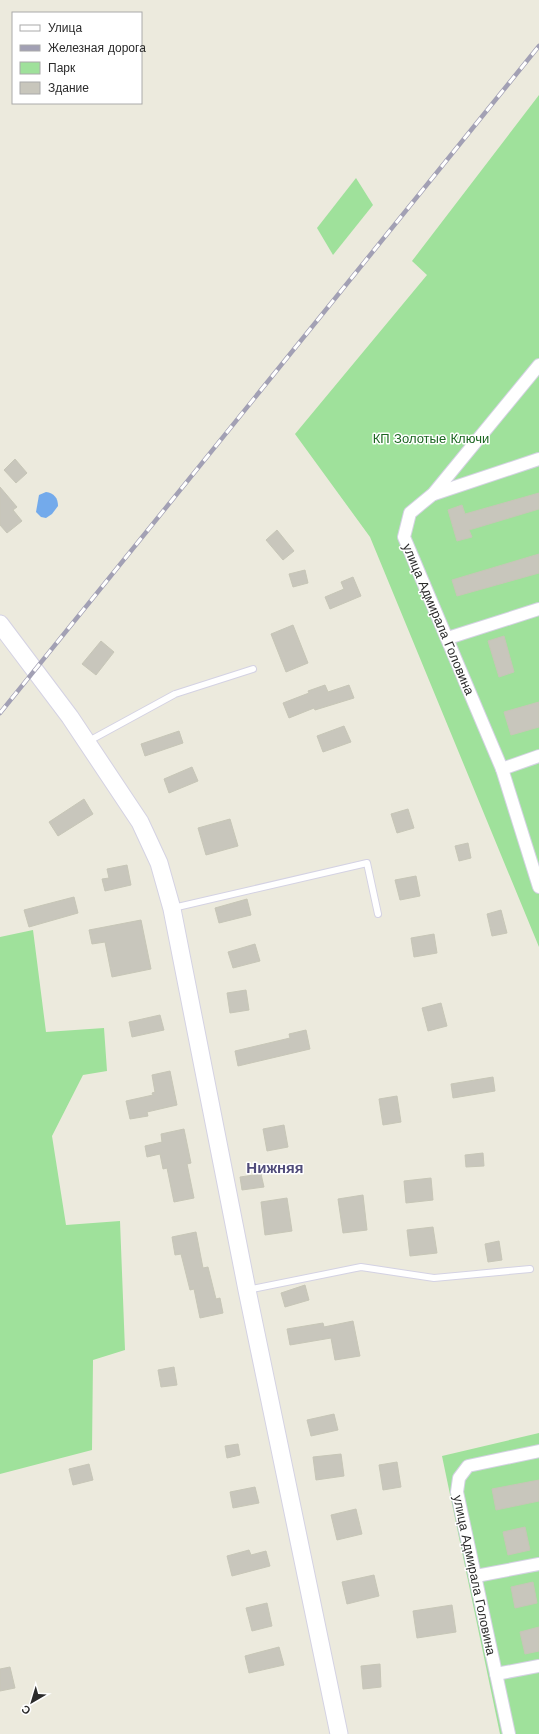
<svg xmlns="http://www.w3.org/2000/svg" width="539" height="1734" font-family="'Work Sans',sans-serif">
<rect width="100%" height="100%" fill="#eceadd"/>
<g fill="#9fe19b">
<polygon points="539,95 539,947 370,537 295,434 427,275 412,261"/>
<polygon points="356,178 373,205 333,255 317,228"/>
<polygon points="33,930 46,1032 104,1028 107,1071 83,1075 52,1136 66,1225 120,1221 125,1350 93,1360 92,1450 0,1474 0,937"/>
<polygon points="539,1433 539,1734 500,1734 442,1456"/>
</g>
<path fill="#73aaeb" d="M46,492C54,493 58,498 58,506L52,514L46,518L41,517L36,512L39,495Z"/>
<g fill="#c8c6bc" stroke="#c7c6b7">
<polygon points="15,459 27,473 16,483 4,470"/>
<polygon points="0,487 17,507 13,510 22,521 7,533 0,525"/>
<polygon points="539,493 539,509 469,530 472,537 457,541 448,510 462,505 465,514"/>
<polygon points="277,530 294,551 283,560 266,540"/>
<polygon points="539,554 539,573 457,596 452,580"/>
<polygon points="305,570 308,583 293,587 289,574"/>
<polygon points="353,577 361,596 330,609 325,597 344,589 341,582"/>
<polygon points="293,625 308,663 286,672 271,634"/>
<polygon points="504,636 514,672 499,677 488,641"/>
<polygon points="101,641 114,652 96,675 82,664"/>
<polygon points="325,685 328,692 349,685 354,698 315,710 314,708 289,718 283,703 309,693 308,691"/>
<polygon points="539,702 539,727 511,735 504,712"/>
<polygon points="344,726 351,742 323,752 317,736"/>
<polygon points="179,731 183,743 145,756 141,744"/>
<polygon points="192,767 198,781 169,793 164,779"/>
<polygon points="84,799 93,814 58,836 49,822"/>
<polygon points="408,809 414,828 397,833 391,814"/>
<polygon points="230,819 238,846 206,855 198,828"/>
<polygon points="468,843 471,858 459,861 455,846"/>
<polygon points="127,865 131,885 105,891 102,879 109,878 107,869"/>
<polygon points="416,876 420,896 400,900 395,880"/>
<polygon points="74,897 78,913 29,927 24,910"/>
<polygon points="247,899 251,915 219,923 215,908"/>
<polygon points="501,910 507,933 492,936 487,914"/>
<polygon points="141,920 151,969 112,977 105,942 92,944 89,930"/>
<polygon points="434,934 437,953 414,957 411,938"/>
<polygon points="255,944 260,961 233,968 228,952"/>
<polygon points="246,990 249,1010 230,1013 227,993"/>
<polygon points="441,1003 447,1026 428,1031 422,1008"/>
<polygon points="160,1015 164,1030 132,1037 129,1022"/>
<polygon points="306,1030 310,1049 238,1066 235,1051 290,1038 289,1034"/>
<polygon points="170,1071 177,1105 147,1112 148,1116 130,1119 126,1101 153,1095 152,1093 155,1092 152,1075"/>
<polygon points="493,1077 495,1091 453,1098 451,1084"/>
<polygon points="397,1096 401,1122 383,1125 379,1099"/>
<polygon points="284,1125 288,1147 267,1151 263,1129"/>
<polygon points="184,1129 191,1163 187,1164 194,1198 174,1202 167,1168 163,1169 160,1154 147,1157 145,1146 162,1142 161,1134"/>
<polygon points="483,1153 484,1166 466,1167 465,1155"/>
<polygon points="261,1174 264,1187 242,1190 240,1177"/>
<polygon points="431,1178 433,1200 406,1203 404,1181"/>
<polygon points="363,1195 367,1230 343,1233 338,1199"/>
<polygon points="287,1198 292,1231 265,1235 261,1202"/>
<polygon points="433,1227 437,1253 410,1256 407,1230"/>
<polygon points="196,1232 203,1268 208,1267 216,1299 220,1298 223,1313 200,1318 194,1289 190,1290 181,1254 175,1255 172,1237"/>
<polygon points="499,1241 502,1260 488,1262 485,1244"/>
<polygon points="305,1285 309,1300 285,1307 281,1293"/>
<polygon points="353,1321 360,1356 335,1360 331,1338 290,1345 287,1329 323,1323 324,1327"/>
<polygon points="174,1367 177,1385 161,1387 158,1370"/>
<polygon points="334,1414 338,1430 311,1436 307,1420"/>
<polygon points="238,1444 240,1455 227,1458 225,1446"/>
<polygon points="341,1454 344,1476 316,1480 313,1457"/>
<polygon points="397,1462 401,1487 383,1490 379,1465"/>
<polygon points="89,1464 93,1480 73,1485 69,1469"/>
<polygon points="539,1480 539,1501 496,1510 492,1489"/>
<polygon points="255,1487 259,1503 233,1508 230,1492"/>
<polygon points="356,1509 362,1534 337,1540 331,1515"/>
<polygon points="525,1527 530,1550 508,1555 503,1532"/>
<polygon points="249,1550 251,1555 266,1551 270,1566 232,1576 227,1556"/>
<polygon points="374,1575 379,1596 347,1604 342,1582"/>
<polygon points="533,1582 537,1603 515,1608 511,1587"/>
<polygon points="267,1603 272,1626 252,1631 246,1608"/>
<polygon points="452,1605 456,1632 417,1638 413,1611"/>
<polygon points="539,1627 539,1651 525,1654 520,1632"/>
<polygon points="279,1647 284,1665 249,1673 245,1656"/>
<polygon points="380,1664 381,1687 363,1689 361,1666"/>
<polygon points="10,1667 15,1688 0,1691 0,1669"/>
</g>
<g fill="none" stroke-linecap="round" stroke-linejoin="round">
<defs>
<g id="lane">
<polyline points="87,742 175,694 253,669"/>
<polyline points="173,908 367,863 378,914"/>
<polyline points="247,1290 361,1267 434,1278 530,1269"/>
</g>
<g id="street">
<polyline points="539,365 433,494 410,513 404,537 502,769 539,887"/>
<polyline points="434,494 539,459"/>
<polyline points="448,638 539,609"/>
<polyline points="502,769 539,756"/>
<polyline points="476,1576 539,1564"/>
<polyline points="496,1674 539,1666"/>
<polyline points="509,1734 457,1492 459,1478 468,1466 539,1451"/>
</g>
<polyline id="secondary" points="0,624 70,717 140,822 159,863 172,909 247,1290 339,1734"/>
</defs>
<use href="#lane" stroke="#d4d2e3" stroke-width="8"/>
<use href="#street" stroke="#d4d2e3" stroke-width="14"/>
<use href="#secondary" stroke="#d4d2e3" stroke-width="19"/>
<use href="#lane" stroke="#fff" stroke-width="6"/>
<use href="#street" stroke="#fff" stroke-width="12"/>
<use href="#secondary" stroke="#fff" stroke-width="17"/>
<defs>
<polyline id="rail" points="0,713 539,46"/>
</defs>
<use href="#rail" stroke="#a2a0b4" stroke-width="4.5"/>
<use href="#rail" stroke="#fff" stroke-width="3" stroke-dasharray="9" stroke-linecap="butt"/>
</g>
<g text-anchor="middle" stroke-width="3" stroke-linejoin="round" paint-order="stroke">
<g font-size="13" fill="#1c6621" stroke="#fff">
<text x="431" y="443">КП Золотые Ключи</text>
</g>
<g font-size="13" fill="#2b2b2b" stroke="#fff">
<text transform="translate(439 619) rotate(67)" y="5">улица Адмирала Головина</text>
<text transform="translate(475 1575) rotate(78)" y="5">улица Адмирала Головина</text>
</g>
<g font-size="15" font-weight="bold" fill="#504c7a" stroke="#fff">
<text x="275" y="1173">Нижняя</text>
</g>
</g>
<rect x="12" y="12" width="130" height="92" fill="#ffffff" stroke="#aaaaaa"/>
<rect x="20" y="25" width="20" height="6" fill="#ffffff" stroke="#aaaaaa"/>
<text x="48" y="32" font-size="12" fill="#2b2b2b">Улица</text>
<rect x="20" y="45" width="20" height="6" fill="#a2a0b4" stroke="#aaaaaa"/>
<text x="48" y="52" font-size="12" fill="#2b2b2b">Железная дорога</text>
<rect x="20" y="62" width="20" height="12" fill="#9fe19b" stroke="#aaaaaa"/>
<text x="48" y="72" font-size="12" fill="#2b2b2b">Парк</text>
<rect x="20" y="82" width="20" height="12" fill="#c8c6bc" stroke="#aaaaaa"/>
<text x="48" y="92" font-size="12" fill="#2b2b2b">Здание</text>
<g transform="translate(32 1702) rotate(218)" stroke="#ffffff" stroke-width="3" paint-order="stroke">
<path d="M0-3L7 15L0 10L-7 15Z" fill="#2b2b2b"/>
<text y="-6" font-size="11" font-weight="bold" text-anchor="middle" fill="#2b2b2b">С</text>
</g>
</svg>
